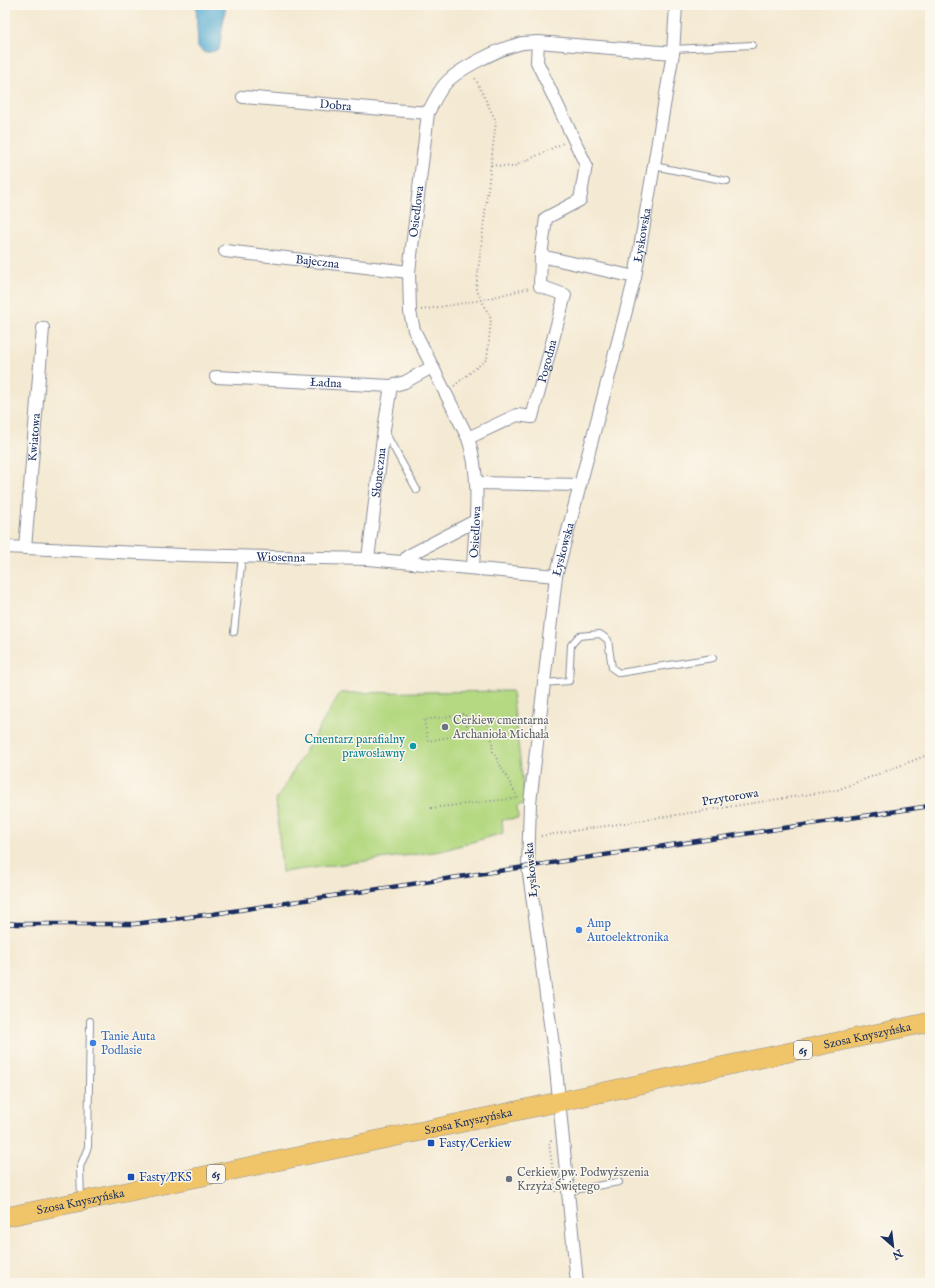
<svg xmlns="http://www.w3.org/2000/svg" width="935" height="1288" font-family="'IM FELL English',serif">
<rect width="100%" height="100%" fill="#fbf7ec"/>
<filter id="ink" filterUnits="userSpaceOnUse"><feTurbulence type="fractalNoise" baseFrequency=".025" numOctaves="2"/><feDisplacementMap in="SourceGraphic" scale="8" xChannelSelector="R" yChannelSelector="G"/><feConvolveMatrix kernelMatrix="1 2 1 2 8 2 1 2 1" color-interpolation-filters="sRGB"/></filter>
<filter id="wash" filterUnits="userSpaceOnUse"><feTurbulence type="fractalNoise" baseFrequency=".012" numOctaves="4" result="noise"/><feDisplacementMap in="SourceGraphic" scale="16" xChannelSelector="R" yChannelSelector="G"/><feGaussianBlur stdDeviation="0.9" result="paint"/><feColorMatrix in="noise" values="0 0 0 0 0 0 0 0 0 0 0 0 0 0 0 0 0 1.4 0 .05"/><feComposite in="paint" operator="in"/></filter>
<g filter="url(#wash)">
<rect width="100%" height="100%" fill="#f4e9d2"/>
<polygon fill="#b5d982" stroke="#688470" points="512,691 525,803 517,806 518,818 502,820 503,833 441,851 282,872 276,800 340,693"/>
<polygon fill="#56acd2" stroke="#386e98" points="196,5 226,5 219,50 205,53 198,47"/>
</g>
<g filter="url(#ink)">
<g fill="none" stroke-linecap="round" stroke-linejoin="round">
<defs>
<g id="service">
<polyline points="673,49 752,45"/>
<polyline points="654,166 727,181"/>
<polyline points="385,432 417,490"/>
<polyline points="234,632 242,556"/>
<polyline points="544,683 569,681 571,645 579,636 600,634 608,640 612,668 619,673 713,658"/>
<polyline points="568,1191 619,1182"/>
<polyline points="81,1200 80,1167 88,1147 90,1021"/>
</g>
<g id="minor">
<polyline points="538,42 537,62 586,165 580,200 546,218 541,256 635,277"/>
<path id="s1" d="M243,97L428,113"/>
<path id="s2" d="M225,251L409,272"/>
<path id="s3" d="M216,377L391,386L405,382L432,367"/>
<path id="s4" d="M468,438L517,415L532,417L565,295L540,286L541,256"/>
<polyline points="477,483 580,485"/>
<path id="s5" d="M5,547L183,555L368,559L556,576"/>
<path id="s6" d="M25,548L43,328"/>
<path id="s7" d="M368,559L384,429L391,386"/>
<polyline points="403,562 408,556 475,521"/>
<path id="s8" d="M473,568C475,525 482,479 468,438L414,330L410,312L409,272L428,113C433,103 438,92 445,84C459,68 499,49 519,44C525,42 532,43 538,42L673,53"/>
<path id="s9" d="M577,1283L555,1059L528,867L530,803L544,683L556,576L635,277L673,53L676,5"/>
</g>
<g id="primary">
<path id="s10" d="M5,1217L427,1130L930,1022"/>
</g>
</defs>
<use href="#service" stroke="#888c98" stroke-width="8"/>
<use href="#minor" stroke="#888c98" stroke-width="14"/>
<use href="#primary" stroke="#888c98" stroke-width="20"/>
<g stroke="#888c98" stroke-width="2" stroke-dasharray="1 3" stroke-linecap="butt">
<polyline points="491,165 513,167 563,143"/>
<polyline points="421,310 482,300 529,288"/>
<polyline points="454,386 487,359 491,319 476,289 496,121 474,76"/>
<polyline points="467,724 465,714 424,720 428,741 466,734 467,724 490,724 493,752 518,798"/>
<polyline points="431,808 518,798"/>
<polyline points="541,836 837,790 930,754"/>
<polyline points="551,1140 549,1143 556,1194"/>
<polyline points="530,1175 550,1173"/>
</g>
<use href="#service" stroke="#fff" stroke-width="6"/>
<use href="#minor" stroke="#fff" stroke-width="12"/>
<use href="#primary" stroke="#f0c469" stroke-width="19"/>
<defs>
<polyline id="rail" points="5,923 17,924 134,924 213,914 930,806"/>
</defs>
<use href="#rail" stroke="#1b2f5e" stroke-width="4.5"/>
<use href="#rail" stroke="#fbf7ec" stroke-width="3" stroke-dasharray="9" stroke-linecap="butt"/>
</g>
</g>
<g fill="#6b7280" stroke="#fbf7ec" stroke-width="1.5">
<circle cx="445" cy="727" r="4"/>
<circle cx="509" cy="1179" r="4"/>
</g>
<circle fill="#0f9aa8" stroke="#fbf7ec" stroke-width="1.5" cx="413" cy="746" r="4"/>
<g fill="#3f7fe0" stroke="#fbf7ec" stroke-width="1.5">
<circle cx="579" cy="930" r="4"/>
<circle cx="93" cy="1043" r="4"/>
</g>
<g fill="#1a4fb4" stroke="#fbf7ec" stroke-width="1.5">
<rect x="427" y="1139" width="8" height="8" rx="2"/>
<rect x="127" y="1173" width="8" height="8" rx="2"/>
</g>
<g text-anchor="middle" stroke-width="3" stroke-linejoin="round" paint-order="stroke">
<g fill="#fbf7ec" stroke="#5e6b89" stroke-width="1">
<rect x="794" y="1041" width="18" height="18" rx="3"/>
<rect x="207" y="1165" width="18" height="18" rx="3"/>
</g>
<g font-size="11" font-weight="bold" fill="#1b2f5e">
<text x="803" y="1054">65</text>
<text x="216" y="1178">65</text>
</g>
<g font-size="12" fill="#1b2f5e" stroke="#fbf7ec">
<text dy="4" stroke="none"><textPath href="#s1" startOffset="93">Dobra</textPath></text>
<text dy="4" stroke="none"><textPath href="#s8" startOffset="371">Osiedlowa</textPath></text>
<text dy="4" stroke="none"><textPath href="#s9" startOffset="1063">Łyskowska</textPath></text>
<text dy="4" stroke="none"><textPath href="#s2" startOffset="93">Bajeczna</textPath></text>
<text dy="4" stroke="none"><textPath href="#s4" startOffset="127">Pogodna</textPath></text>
<text dy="4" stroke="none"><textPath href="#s3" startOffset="110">Ładna</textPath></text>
<text dy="4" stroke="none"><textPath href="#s6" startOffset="111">Kwiatowa</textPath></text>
<text dy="4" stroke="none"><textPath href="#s7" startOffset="87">Słoneczna</textPath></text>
<text dy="4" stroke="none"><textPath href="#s8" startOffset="36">Osiedlowa</textPath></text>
<text dy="4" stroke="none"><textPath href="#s9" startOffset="739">Łyskowska</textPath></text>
<text dy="4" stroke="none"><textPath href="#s5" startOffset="276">Wiosenna</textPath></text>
<text transform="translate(730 797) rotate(-9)" y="4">Przytorowa</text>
<text transform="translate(531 870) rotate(-95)" y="4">Łyskowska</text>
<text dy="4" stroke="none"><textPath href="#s10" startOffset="881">Szosa Knyszyńska</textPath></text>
<text dy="4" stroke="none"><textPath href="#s10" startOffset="473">Szosa Knyszyńska</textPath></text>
<text dy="4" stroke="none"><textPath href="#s10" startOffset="77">Szosa Knyszyńska</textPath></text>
</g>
<g font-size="12" fill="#5b616d" stroke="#fbf7ec" text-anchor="start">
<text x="453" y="724">Cerkiew cmentarna<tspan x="453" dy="14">Archanioła Michała</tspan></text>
<text x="517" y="1176">Cerkiew pw. Podwyższenia<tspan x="517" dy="14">Krzyża Świętego</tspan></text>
</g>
<g font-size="12" fill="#0d838f" stroke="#fbf7ec" text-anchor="end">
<text x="405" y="743">Cmentarz parafialny<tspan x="405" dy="14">prawosławny</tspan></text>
</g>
<g font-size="12" fill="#366cbe" stroke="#fbf7ec" text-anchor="start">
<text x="587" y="927">Amp<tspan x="587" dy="14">Autoelektronika</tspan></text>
<text x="101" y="1040">Tanie Auta<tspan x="101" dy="14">Podlasie</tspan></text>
</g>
<g font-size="12" fill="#164399" stroke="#fbf7ec" text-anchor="start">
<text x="439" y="1147">Fasty/Cerkiew</text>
<text x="139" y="1181">Fasty/PKS</text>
</g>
</g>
<rect width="935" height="1288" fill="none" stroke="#fbf7ec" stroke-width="20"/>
<g transform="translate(893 1246) rotate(152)" stroke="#fbf7ec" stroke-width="3" paint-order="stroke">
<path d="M0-3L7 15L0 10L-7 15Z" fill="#1b2f5e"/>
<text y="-6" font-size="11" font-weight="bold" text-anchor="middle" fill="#1b2f5e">N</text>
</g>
</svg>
